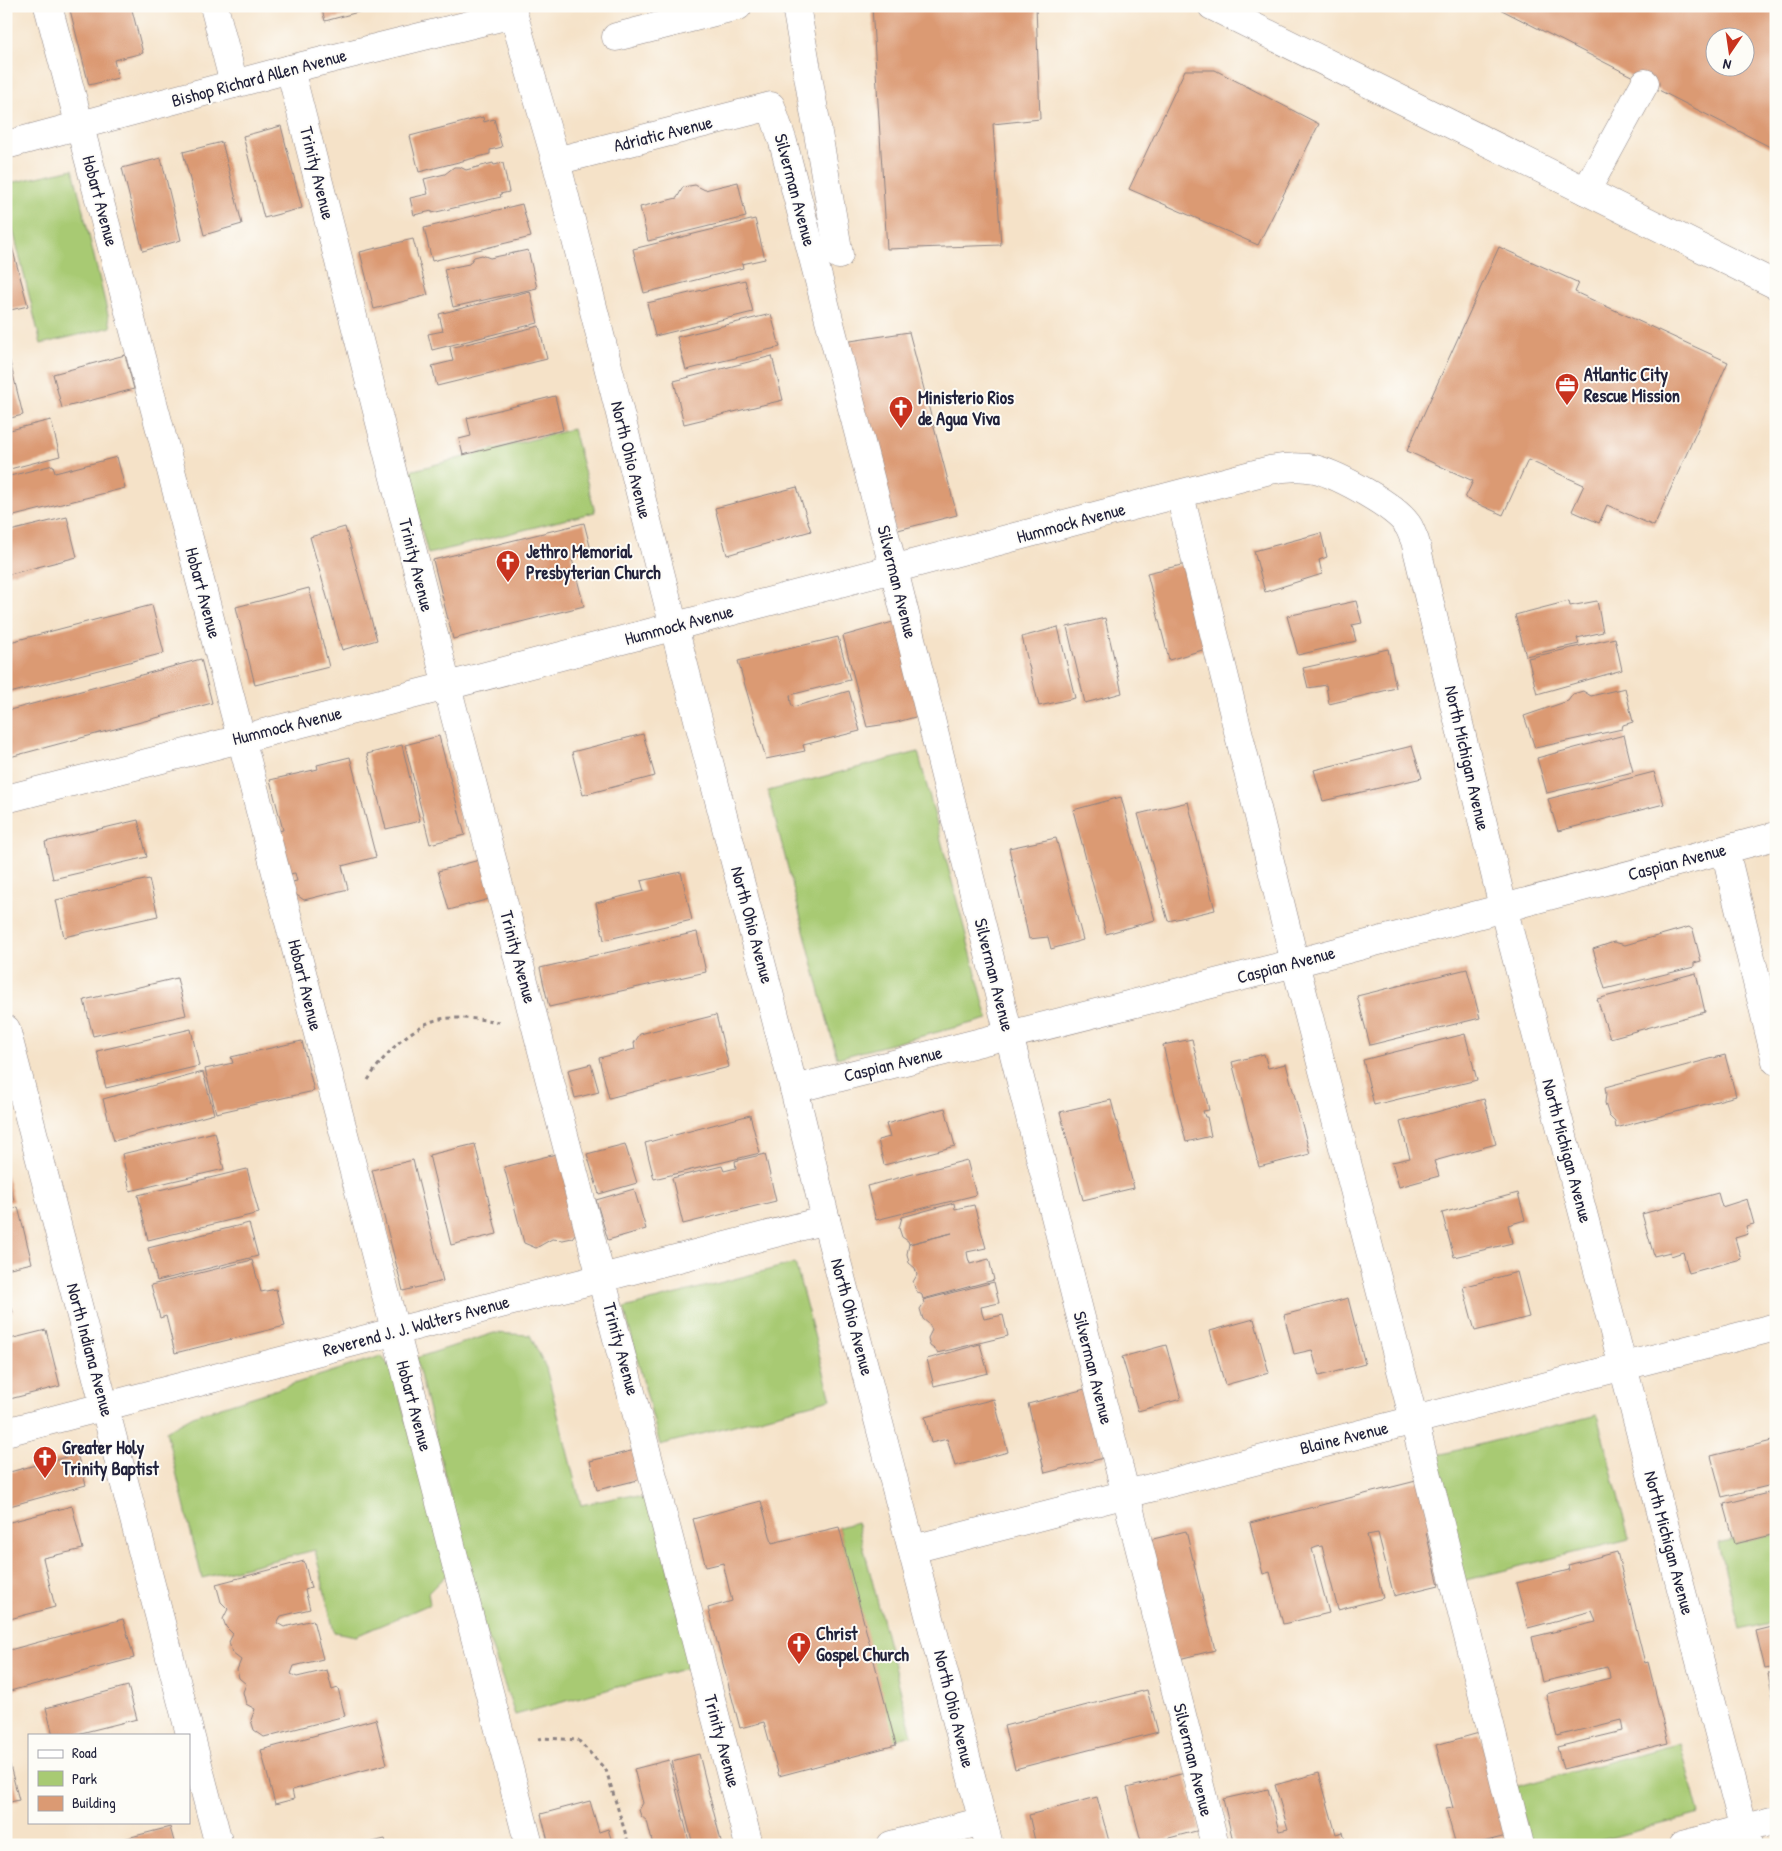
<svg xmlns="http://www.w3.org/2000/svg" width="1782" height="1851" font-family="'Patrick Hand',sans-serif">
<rect width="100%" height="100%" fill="#fdfcf7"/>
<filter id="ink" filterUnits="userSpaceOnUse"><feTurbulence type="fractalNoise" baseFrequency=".02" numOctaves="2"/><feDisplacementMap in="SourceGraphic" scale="10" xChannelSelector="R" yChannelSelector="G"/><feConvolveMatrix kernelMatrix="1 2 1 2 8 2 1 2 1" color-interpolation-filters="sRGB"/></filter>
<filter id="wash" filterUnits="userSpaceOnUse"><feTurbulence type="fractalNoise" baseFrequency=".0096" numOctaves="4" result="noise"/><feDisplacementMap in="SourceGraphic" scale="20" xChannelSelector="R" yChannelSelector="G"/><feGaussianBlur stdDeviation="1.12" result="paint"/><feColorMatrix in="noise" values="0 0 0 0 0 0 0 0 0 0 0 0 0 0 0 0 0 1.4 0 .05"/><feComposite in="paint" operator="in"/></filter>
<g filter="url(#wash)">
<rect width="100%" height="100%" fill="#f5e2c8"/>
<g fill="#a8ca73" stroke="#657657">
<polygon points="73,169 111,327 41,344 6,201 6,184"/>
<polygon points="573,429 595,512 428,554 406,472"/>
<polygon points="918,752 988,1019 837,1058 768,791"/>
<polygon points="795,1263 831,1399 660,1445 624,1308"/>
<polygon points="494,1333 530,1335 546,1368 581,1505 629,1495 652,1501 691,1667 515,1715 477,1605 416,1358"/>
<polygon points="381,1356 392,1369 448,1573 428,1593 430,1604 356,1636 334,1632 315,1550 202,1578 166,1431 193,1416"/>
<polygon points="1597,1415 1629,1539 1462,1581 1430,1457"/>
<polygon points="857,1522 912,1735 893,1740 839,1527"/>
<polygon points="1776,1534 1776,1621 1740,1630 1718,1543 1734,1539 1736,1544"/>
<polygon points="1680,1743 1699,1814 1584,1845 1531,1845 1515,1787"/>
</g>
<g id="blocks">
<g fill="#db9a73" fill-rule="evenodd">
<polygon points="69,6 131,6 143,53 114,60 118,78 89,85"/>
<polygon points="321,6 377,6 377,7 325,21"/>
<polygon points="872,6 1036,6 1040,119 993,124 1001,245 887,249"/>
<path d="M1494,6H1776V150L1645,83ZM1714,38H1744V68H1714Z"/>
<polygon points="1185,70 1215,70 1319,124 1258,245 1129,189"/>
<polygon points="483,117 484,122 494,119 502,147 490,150 490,154 419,172 410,136"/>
<polygon points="281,126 302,208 264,218 243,136"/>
<polygon points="222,142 242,224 204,235 183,152"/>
<polygon points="161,158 181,240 143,251 122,168"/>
<polygon points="493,163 494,165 503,163 509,192 500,194 501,197 432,213 432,211 414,215 410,198 428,194 424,179 445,174 454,167 460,167 466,170"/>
<polygon points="738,182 746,217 648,241 640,207 677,198 683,187 695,185 705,190"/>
<polygon points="522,204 531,237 432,261 424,228"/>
<polygon points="755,219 765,259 742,264 743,268 644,293 633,249"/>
<polygon points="6,225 28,306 6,311"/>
<polygon points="413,239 428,295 374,309 360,252"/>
<polygon points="1499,247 1579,283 1575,292 1728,362 1654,526 1607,505 1599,523 1572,511 1584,485 1528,460 1503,515 1465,498 1473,481 1407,451"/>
<polygon points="528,250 537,288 453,307 444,269 469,264 474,257 482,255 490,258"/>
<polygon points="745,280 753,312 655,336 647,303"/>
<polygon points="530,291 538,323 432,350 428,334 443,331 439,314"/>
<polygon points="771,314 780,347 686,370 677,337"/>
<polygon points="539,326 547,359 437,386 432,366 453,361 450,348"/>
<polygon points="909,332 957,515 894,531 844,342"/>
<polygon points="125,355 134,389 62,408 53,374"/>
<polygon points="772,356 783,400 684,424 674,381"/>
<polygon points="6,358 9,358 23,415 6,419"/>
<polygon points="555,396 563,430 463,455 459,439 471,436 467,418"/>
<polygon points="51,420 60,456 6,470 6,431"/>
<polygon points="117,457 125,488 6,518 6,477 53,465 55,473"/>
<polygon points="797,487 811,531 727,555 715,508"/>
<polygon points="67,517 77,557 6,575 6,532"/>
<polygon points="584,523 591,550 571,555 584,606 453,639 433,560"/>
<polygon points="345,527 377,640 342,650 310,537"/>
<polygon points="1321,533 1327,557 1319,560 1322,574 1265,592 1254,551"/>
<polygon points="1186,564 1209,648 1169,660 1147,573"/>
<polygon points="309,588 329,667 255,685 236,607"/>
<polygon points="1356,601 1362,623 1352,625 1356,641 1298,655 1287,616"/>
<polygon points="1569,601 1570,606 1597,601 1603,632 1577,638 1579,644 1526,656 1515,615"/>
<polygon points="152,605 164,653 6,694 6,643"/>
<polygon points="1105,618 1122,693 1085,703 1067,627"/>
<polygon points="900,620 922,715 894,723 867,727 843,636"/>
<polygon points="1058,627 1075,698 1039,706 1022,637"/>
<polygon points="838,637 850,680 790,695 791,703 793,707 849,691 860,731 803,745 805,751 766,759 738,661"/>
<polygon points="1615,638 1622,670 1537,694 1528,658"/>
<polygon points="1388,649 1396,688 1329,704 1326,685 1308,688 1303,668"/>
<polygon points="201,659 212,703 6,758 6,711"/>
<polygon points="1625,688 1633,722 1623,725 1622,729 1535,748 1524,716 1568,701 1573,694 1583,691 1591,696"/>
<polygon points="643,734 655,776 583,795 572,752"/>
<polygon points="1624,735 1633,772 1547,793 1537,758"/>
<polygon points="439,736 465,835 430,844 405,745"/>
<polygon points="402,745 420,821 386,829 367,754"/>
<polygon points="1412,746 1422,778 1323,801 1314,770"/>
<polygon points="350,757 376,857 342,866 348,889 304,900 295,894 292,882 297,881 295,873 289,874 278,831 283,830 270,780 318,769 317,765"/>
<polygon points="1654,772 1664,804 1558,831 1548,799"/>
<polygon points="1121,797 1155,920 1106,934 1073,810"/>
<polygon points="1188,802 1215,910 1168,921 1138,814"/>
<polygon points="138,820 147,857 53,879 45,842"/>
<polygon points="1056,838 1083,940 1051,949 1048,937 1029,939 1009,848"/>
<polygon points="483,859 493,898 449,910 438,871"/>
<polygon points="681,872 692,920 604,940 596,903 644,891 641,881"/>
<polygon points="149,879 158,916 64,937 56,900"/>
<polygon points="1689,927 1693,930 1701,961 1694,963 1694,967 1605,989 1593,949 1614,942 1625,945"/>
<polygon points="697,932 706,972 549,1007 540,968"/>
<polygon points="1467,969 1480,1018 1370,1045 1357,996"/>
<polygon points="1696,973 1705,1012 1610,1038 1597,999"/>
<polygon points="177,978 186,1015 93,1036 84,1000"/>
<polygon points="716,1015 729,1067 609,1098 599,1058 635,1049 634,1043 640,1034"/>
<polygon points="191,1029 199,1066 106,1088 97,1051"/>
<polygon points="1465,1034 1477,1080 1374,1105 1363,1060"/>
<polygon points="1192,1039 1209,1110 1203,1111 1205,1117 1207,1117 1211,1136 1186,1142 1163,1045"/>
<polygon points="302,1041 314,1091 216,1113 205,1069 233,1063 231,1057"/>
<polygon points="1264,1054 1268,1068 1286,1064 1310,1154 1259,1167 1232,1062"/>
<polygon points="1725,1055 1736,1096 1616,1128 1615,1122 1609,1116 1605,1103 1606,1094 1605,1087"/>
<polygon points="591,1064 599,1092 575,1098 568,1070"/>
<polygon points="203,1072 214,1114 114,1141 103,1099"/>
<polygon points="1484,1099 1496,1144 1434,1161 1439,1176 1399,1187 1392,1162 1410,1158 1400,1122"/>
<polygon points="1111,1100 1134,1188 1083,1200 1060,1112"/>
<polygon points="945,1108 955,1146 884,1165 878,1140 890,1137 886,1124"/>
<polygon points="750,1115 760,1153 654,1179 645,1143"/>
<polygon points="215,1132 224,1169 130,1191 122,1154"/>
<polygon points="475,1144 497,1234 451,1245 429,1155"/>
<polygon points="625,1144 637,1183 599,1194 587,1154"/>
<polygon points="560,1153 579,1229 572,1238 563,1240 552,1239 536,1248 524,1243 504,1167"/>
<polygon points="765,1154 776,1201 683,1224 672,1178 722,1166 724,1171 736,1168 735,1161"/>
<polygon points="413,1160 443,1281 403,1291 372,1170"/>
<polygon points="967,1160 976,1195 876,1220 867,1186"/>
<polygon points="247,1169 259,1213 148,1240 138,1195"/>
<polygon points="6,1173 14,1201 6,1203"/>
<polygon points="634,1189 646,1229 608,1240 596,1200"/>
<polygon points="1518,1193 1525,1220 1508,1225 1512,1243 1454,1257 1442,1213"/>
<polygon points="1718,1193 1722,1207 1747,1199 1754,1224 1746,1226 1748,1234 1735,1238 1741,1259 1689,1273 1683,1252 1671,1256 1670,1252 1654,1256 1642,1214"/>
<polygon points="954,1203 955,1209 974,1205 986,1248 967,1252 968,1258 970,1264 989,1259 994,1280 923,1299 922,1295 916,1291 913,1282 917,1275 915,1268 909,1263 907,1254 909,1244 952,1233 909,1244 908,1241 902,1237 899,1228 902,1217"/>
<polygon points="18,1207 32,1263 6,1269 6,1210"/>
<polygon points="249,1223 258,1256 157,1281 148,1248"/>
<polygon points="252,1260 261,1292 276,1289 285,1326 175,1353 166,1316 160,1318 151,1285"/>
<polygon points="1517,1272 1529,1317 1475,1331 1463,1287"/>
<polygon points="994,1282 999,1303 981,1307 982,1313 984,1319 1003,1315 1008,1336 937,1353 937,1351 930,1346 928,1338 932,1330 929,1324 923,1319 920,1309 924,1303 923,1300"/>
<polygon points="6,1289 13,1312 6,1313"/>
<polygon points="1348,1298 1365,1364 1319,1376 1312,1350 1294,1354 1284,1315"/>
<polygon points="1254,1319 1269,1373 1225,1385 1210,1331"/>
<polygon points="46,1330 60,1386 6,1400 6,1340"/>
<polygon points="980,1344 988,1373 934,1386 927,1359"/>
<polygon points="1166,1345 1181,1399 1138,1411 1122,1357"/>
<polygon points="1085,1389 1104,1458 1045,1473 1028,1404"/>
<polygon points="994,1399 1008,1452 955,1466 947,1439 931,1443 925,1417"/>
<polygon points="1776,1440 1776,1484 1722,1497 1711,1456"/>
<polygon points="635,1450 642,1479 597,1490 590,1461"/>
<polygon points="77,1454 86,1485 6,1507 6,1473"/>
<polygon points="1420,1480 1433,1531 1426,1533 1439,1585 1394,1596 1378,1533 1367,1535 1383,1598 1338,1610 1322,1546 1317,1547 1312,1549 1329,1613 1283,1624 1270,1572 1263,1574 1250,1523"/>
<polygon points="1776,1491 1776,1534 1735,1544 1724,1504"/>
<polygon points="761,1501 772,1543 839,1527 896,1745 779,1776 764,1722 740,1728 708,1608 732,1601 723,1563 706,1567 693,1519"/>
<polygon points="72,1506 83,1549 43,1558 55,1607 6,1620 6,1523"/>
<polygon points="1186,1531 1215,1650 1175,1660 1145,1541"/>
<polygon points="1617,1552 1645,1663 1648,1662 1668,1743 1563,1769 1557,1747 1623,1731 1621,1720 1557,1736 1546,1694 1610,1678 1609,1672 1607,1667 1542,1682 1532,1637 1596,1622 1594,1616 1592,1611 1528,1628 1516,1583 1569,1570 1568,1565"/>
<polygon points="304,1561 311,1588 305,1590 310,1609 281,1616 277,1623 284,1627 313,1620 323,1659 294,1666 291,1674 297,1677 327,1670 332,1690 338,1688 345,1716 264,1737 254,1730 251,1720 255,1709 246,1704 243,1692 246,1684 239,1678 237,1670 241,1660 232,1653 229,1642 233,1634 226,1627 223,1619 228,1609 221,1602 216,1584"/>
<polygon points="123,1619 134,1658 6,1692 6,1651"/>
<polygon points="1776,1626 1776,1667 1765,1669 1756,1631"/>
<polygon points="1776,1672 1776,1707 1775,1707 1768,1674"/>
<polygon points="128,1686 137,1719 73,1735 53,1735 46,1708"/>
<polygon points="1147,1690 1158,1732 1015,1769 1004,1726"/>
<polygon points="376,1719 387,1764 292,1790 294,1799 275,1804 261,1750"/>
<polygon points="1479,1733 1514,1834 1471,1845 1456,1845 1446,1809 1453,1808 1436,1745"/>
<polygon points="699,1754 722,1845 693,1845 672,1761"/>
<polygon points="6,1758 8,1758 19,1800 6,1803"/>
<polygon points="669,1760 690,1845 653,1845 647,1821 641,1816 639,1810 643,1803 634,1769"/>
<polygon points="1185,1773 1200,1830 1142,1845 1127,1788"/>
<polygon points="1319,1773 1336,1834 1343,1832 1346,1845 1234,1845 1223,1799 1268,1789 1279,1831 1288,1829 1275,1785"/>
<polygon points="1097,1797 1110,1845 1036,1845 1029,1815"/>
<polygon points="590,1801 599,1832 608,1829 613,1845 549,1845 541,1814"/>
<polygon points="170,1827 175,1845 124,1845 123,1839"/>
<polygon points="385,1839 387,1845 364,1845 364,1844"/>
</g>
</g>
</g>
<g filter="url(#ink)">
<use href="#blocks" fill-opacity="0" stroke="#8c8282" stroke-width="1"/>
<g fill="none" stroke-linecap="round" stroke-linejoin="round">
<defs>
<g id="minor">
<polyline points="48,6 195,561 529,1845"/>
<polyline points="214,6 234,84"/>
<polyline points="511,6 556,161 674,627 794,1089 826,1220 989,1845"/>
<polyline points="796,6 839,255"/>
<polyline points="1212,6 1776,285"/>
<polyline points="616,37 738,6"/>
<polyline points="290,69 447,686 749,1845"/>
<polyline points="6,145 290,69 513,14"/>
<polyline points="556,161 771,106 783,142 894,570 1009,1035 1215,1845"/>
<polyline points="1586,191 1645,83"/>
<polyline points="1180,495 1295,963 1414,1420 1520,1845"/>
<path d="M6,799L447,686L1270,470C1284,467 1300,466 1315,469C1338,475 1397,506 1409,527C1411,531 1413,536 1415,541L1503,907L1748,1845"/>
<polyline points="1725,850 1776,1061"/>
<polyline points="6,1029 219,1845"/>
<polyline points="794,1089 1295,963 1776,836"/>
<polyline points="6,1432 826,1220"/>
<polyline points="913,1549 1776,1327"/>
<polyline points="891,1845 983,1821"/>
<polyline points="1682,1845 1776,1820"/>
</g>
</defs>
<use href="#minor" stroke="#8c8282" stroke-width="29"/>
<g stroke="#8c8282" stroke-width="3" stroke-dasharray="4 4" stroke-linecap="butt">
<path d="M368,1080C383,1056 406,1031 433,1021C448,1015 482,1019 499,1022"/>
<polyline points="538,1739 543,1738 578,1740 606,1770 629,1845"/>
</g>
<use href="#minor" stroke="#fff" stroke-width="28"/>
</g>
</g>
<defs>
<symbol id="office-pin" viewBox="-11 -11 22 30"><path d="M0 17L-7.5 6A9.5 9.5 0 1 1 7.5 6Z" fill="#c8321e" stroke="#fdfcf7"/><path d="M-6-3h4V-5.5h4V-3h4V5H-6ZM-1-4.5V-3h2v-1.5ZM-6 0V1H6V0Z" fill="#fff"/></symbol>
<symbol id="church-pin" viewBox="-11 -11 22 30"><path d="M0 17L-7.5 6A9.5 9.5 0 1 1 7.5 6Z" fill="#c8321e" stroke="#fdfcf7"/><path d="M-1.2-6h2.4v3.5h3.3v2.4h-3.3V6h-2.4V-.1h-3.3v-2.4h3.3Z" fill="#fff"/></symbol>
</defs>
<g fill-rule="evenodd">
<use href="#office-pin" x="1553" y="371" width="28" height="38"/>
<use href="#church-pin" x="887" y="394" width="28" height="38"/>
<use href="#church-pin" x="494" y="548" width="28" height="38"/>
<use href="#church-pin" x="31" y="1444" width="28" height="38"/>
<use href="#church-pin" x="785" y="1630" width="28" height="38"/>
</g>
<g text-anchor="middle" stroke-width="4" stroke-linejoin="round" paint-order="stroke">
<g font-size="18" fill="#22223b" stroke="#fdfcf7">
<text transform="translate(259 78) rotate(-15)" y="6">Bishop Richard Allen Avenue</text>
<text transform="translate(663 134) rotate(-14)" y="6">Adriatic Avenue</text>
<text transform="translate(317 173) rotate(76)" y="6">Trinity Avenue</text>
<text transform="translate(795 190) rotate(75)" y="6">Silverman Avenue</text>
<text transform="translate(100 201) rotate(75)" y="6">Hobart Avenue</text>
<text transform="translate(631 460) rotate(76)" y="6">North Ohio Avenue</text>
<text transform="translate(1071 523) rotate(-15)" y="6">Hummock Avenue</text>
<text transform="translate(416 565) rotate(76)" y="6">Trinity Avenue</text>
<text transform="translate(897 582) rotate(76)" y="6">Silverman Avenue</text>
<text transform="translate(203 593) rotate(75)" y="6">Hobart Avenue</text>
<text transform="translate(679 625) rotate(-15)" y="6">Hummock Avenue</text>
<text transform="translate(287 726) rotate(-14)" y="6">Hummock Avenue</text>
<text transform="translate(1467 758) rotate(77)" y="6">North Michigan Avenue</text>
<text transform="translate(1677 862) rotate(-15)" y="6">Caspian Avenue</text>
<text transform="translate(752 925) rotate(75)" y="6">North Ohio Avenue</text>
<text transform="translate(518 957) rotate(75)" y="6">Trinity Avenue</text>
<text transform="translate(1286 965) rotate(-15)" y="6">Caspian Avenue</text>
<text transform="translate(994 975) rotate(76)" y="6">Silverman Avenue</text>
<text transform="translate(305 985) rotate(76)" y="6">Hobart Avenue</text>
<text transform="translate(893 1064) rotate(-14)" y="6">Caspian Avenue</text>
<text transform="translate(1567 1151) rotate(75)" y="6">North Michigan Avenue</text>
<text transform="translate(852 1317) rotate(75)" y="6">North Ohio Avenue</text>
<text transform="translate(416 1326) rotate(-15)" y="6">Reverend J. J. Walters Avenue</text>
<text transform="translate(621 1349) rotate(75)" y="6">Trinity Avenue</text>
<text transform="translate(90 1350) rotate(75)" y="6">North Indiana Avenue</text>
<text transform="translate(1093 1368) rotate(76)" y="6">Silverman Avenue</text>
<text transform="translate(414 1406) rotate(75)" y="6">Hobart Avenue</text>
<text transform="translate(1344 1438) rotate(-14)" y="6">Blaine Avenue</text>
<text transform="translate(1669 1543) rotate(75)" y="6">North Michigan Avenue</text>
<text transform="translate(954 1709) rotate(76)" y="6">North Ohio Avenue</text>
<text transform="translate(722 1741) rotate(75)" y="6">Trinity Avenue</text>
<text transform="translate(1193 1760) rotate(76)" y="6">Silverman Avenue</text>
</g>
<g font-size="18" font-weight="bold" fill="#22223b" stroke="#fdfcf7" text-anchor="start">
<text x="1584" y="381">Atlantic City<tspan x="1584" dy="21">Rescue Mission</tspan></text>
<text x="918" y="404">Ministerio Rios<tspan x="918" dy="21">de Agua Viva</tspan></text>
<text x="526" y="558">Jethro Memorial<tspan x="526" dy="21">Presbyterian Church</tspan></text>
<text x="62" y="1454">Greater Holy<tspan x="62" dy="21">Trinity Baptist</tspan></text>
<text x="816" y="1640">Christ<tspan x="816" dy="21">Gospel Church</tspan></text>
</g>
</g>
<rect width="1782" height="1851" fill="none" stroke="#fdfcf7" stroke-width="25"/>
<rect x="28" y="1734" width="162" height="90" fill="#fdfcf7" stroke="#a5a5ac"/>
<rect x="38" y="1750" width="25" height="8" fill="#ffffff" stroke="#a5a5ac"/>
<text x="72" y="1758" font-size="15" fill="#22223b">Road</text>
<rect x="38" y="1771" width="25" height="15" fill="#a8ca73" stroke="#a5a5ac"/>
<text x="72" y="1784" font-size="15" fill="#22223b">Park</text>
<rect x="38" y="1796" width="25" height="15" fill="#db9a73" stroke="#a5a5ac"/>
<text x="72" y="1808" font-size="15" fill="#22223b">Building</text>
<g transform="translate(1730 52) rotate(193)"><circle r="24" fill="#fdfcf7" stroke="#a5a5ac"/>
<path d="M0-4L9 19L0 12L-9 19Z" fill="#c8321e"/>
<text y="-8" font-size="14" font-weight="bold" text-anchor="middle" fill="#22223b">N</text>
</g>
</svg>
